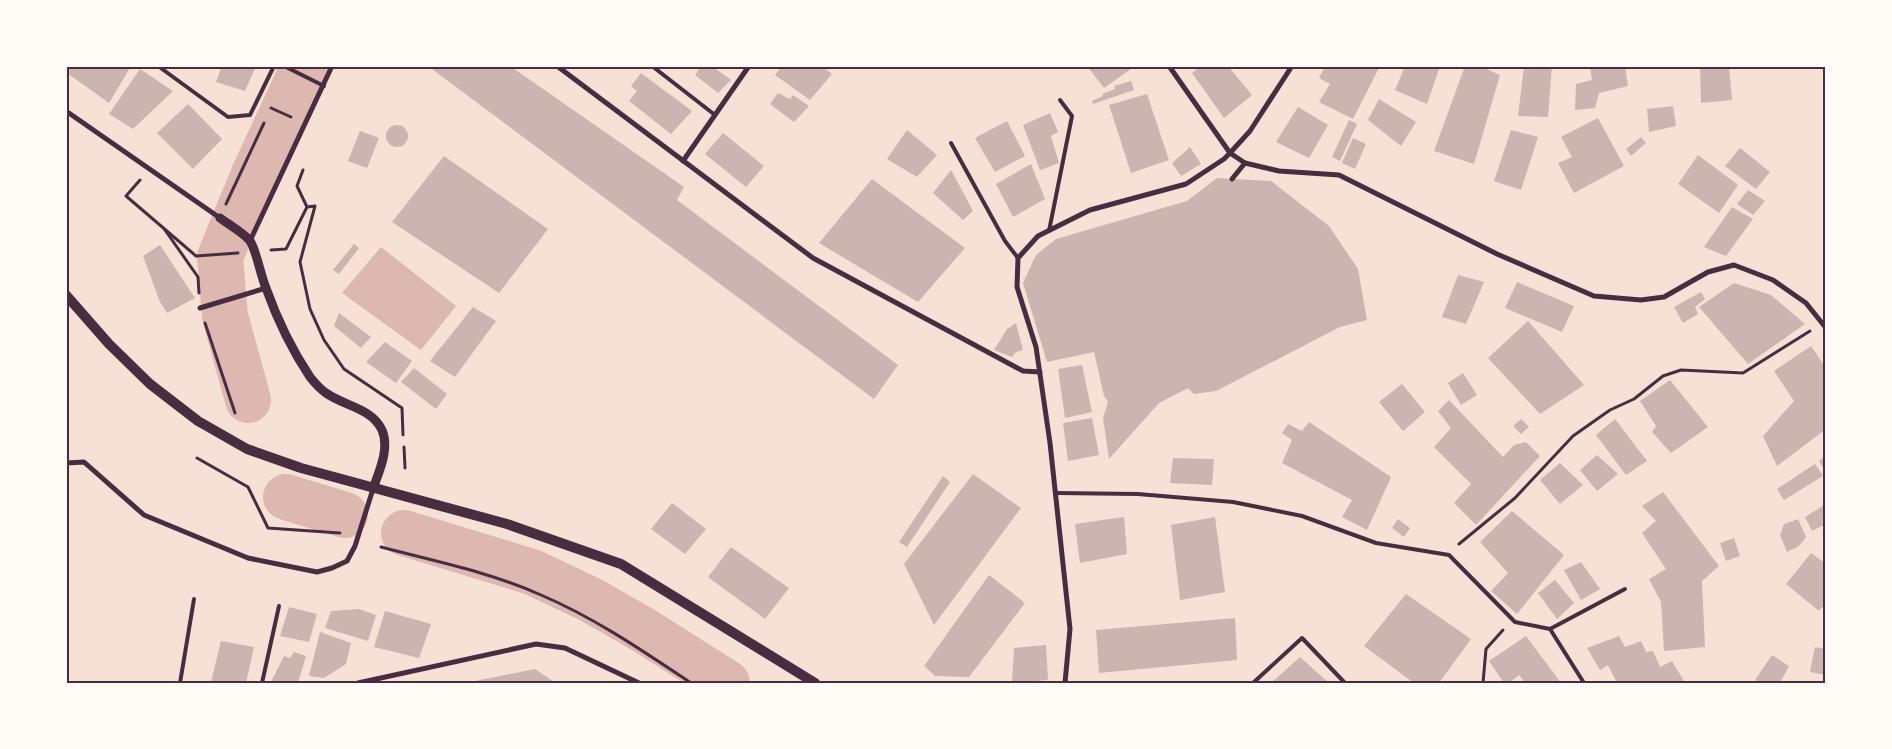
<svg xmlns="http://www.w3.org/2000/svg" width="1892" height="749" font-family="'Source Sans 3',sans-serif">
<rect width="100%" height="100%" fill="#f7e1d7"/>
<polygon fill="#dcb8b0" points="381,247 456,306 421,350 342,293"/>
<g fill="none" stroke-linecap="round" stroke-linejoin="round">
<g stroke="#dcb8b0" stroke-width="46">
<polyline points="248,400 225,316 220,257 254,174 304,66"/>
<polyline points="286,497 345,515"/>
<polyline points="404,533 532,572 591,600 645,631 727,683"/>
</g>
</g>
<g fill="#ccb4b1">
<polygon points="72,66 131,66 109,103 67,73"/>
<polygon points="222,66 256,66 245,91 216,82"/>
<polygon points="428,66 510,66 684,187 677,200 898,365 874,399"/>
<polygon points="701,66 712,66 731,80 718,93 695,75"/>
<polygon points="782,66 822,66 832,74 810,100 775,75"/>
<polygon points="1087,66 1135,66 1104,88"/>
<polygon points="1201,66 1228,66 1252,95 1224,118 1192,73"/>
<polygon points="1325,66 1380,66 1353,119 1319,102 1330,84 1319,78"/>
<polygon points="1405,66 1440,66 1427,104 1395,90"/>
<polygon points="1465,66 1480,66 1500,75 1474,164 1434,151"/>
<polygon points="1524,66 1552,66 1548,117 1518,116"/>
<polygon points="1590,66 1625,66 1628,86 1599,93 1595,108 1575,110 1576,84 1592,80"/>
<polygon points="1700,66 1729,66 1732,100 1701,103"/>
<polygon points="140,69 173,91 133,129 109,114"/>
<polygon points="641,73 692,111 671,134 629,101 637,91 631,86"/>
<polygon points="1131,81 1134,90 1093,104 1092,101 1103,96 1102,94 1115,89 1114,86"/>
<polygon points="778,93 790,99 793,95 809,106 794,122 770,104"/>
<polygon points="1147,94 1169,160 1131,173 1109,105"/>
<polygon points="1379,99 1416,122 1401,146 1368,120"/>
<polygon points="188,104 222,139 193,169 157,133"/>
<polygon points="1673,106 1676,126 1649,132 1647,109"/>
<polygon points="1298,107 1328,125 1309,158 1276,142"/>
<polygon points="1050,113 1058,132 1051,136 1059,163 1040,170 1023,125"/>
<polygon points="1598,118 1624,166 1574,193 1558,163 1572,157 1561,137"/>
<polygon points="1349,120 1357,124 1340,161 1332,157"/>
<polygon points="1007,121 1025,156 995,172 975,138"/>
<circle cx="397" cy="136" r="11"/>
<polygon points="907,130 937,155 917,177 887,159"/>
<polygon points="1511,130 1538,137 1521,190 1494,181"/>
<polygon points="360,131 379,138 367,168 348,161"/>
<polygon points="723,133 764,166 746,187 705,154"/>
<polygon points="1641,137 1646,143 1631,156 1626,149"/>
<polygon points="1353,138 1366,144 1355,169 1342,163"/>
<polygon points="1190,147 1201,164 1181,176 1172,163"/>
<polygon points="1740,148 1770,172 1756,189 1725,166"/>
<polygon points="1698,155 1738,185 1719,213 1678,184"/>
<polygon points="444,156 548,229 499,293 392,222"/>
<polygon points="1031,164 1045,199 1013,217 996,184"/>
<polygon points="951,170 973,211 963,220 933,193"/>
<polygon points="1217,178 1271,181 1329,226 1358,269 1367,320 1340,327 1216,391 1194,394 1188,388 1159,403 1109,459 1103,418 1108,402 1104,396 1094,352 1047,362 1023,283 1036,255 1056,239 1187,201"/>
<polygon points="872,179 965,248 918,302 819,243"/>
<polygon points="1748,190 1765,201 1753,215 1737,204"/>
<polygon points="1732,207 1753,219 1726,256 1704,247"/>
<polygon points="354,244 359,248 339,274 333,270"/>
<polygon points="160,245 195,298 167,313 160,302 143,256"/>
<polygon points="1458,275 1484,282 1466,324 1442,317"/>
<polygon points="1517,282 1574,306 1562,332 1505,308"/>
<polygon points="1734,283 1771,295 1805,324 1748,364 1699,307"/>
<polygon points="1701,292 1705,299 1695,307 1698,314 1683,323 1674,307"/>
<polygon points="473,307 496,321 455,377 430,361"/>
<polygon points="339,313 371,337 361,348 334,326"/>
<polygon points="1528,321 1584,385 1540,414 1488,358"/>
<polygon points="1016,323 1023,350 1016,352 1012,357 994,350 1007,329"/>
<polygon points="385,342 412,361 396,383 366,362"/>
<polygon points="1811,346 1826,368 1826,429 1777,466 1763,436 1794,401 1774,371"/>
<polygon points="1082,365 1092,412 1065,418 1058,369"/>
<polygon points="414,368 447,394 436,409 401,382"/>
<polygon points="1463,373 1477,395 1461,405 1448,383"/>
<polygon points="1670,380 1708,427 1671,453 1652,432 1656,426 1640,401"/>
<polygon points="1402,384 1425,412 1403,431 1379,402"/>
<polygon points="1449,400 1503,457 1514,445 1526,442 1540,456 1476,525 1454,503 1471,484 1434,447 1451,428 1438,411"/>
<polygon points="1092,418 1099,455 1068,461 1063,423"/>
<polygon points="1521,419 1529,427 1521,434 1513,426"/>
<polygon points="1615,419 1647,461 1626,475 1596,435"/>
<polygon points="1309,422 1391,477 1367,530 1342,517 1352,500 1282,463 1292,440 1282,433 1288,424 1302,431"/>
<polygon points="1597,455 1618,474 1597,491 1580,470"/>
<polygon points="1826,455 1826,472 1819,461"/>
<polygon points="1173,458 1214,459 1212,485 1170,483"/>
<polygon points="1560,463 1583,485 1560,504 1540,480"/>
<polygon points="1815,464 1823,476 1784,500 1777,489"/>
<polygon points="973,474 1021,508 934,625 904,564"/>
<polygon points="943,476 950,482 907,547 899,542"/>
<polygon points="1663,492 1719,566 1702,581 1705,647 1664,651 1661,602 1649,579 1666,569 1642,533 1656,521 1642,506"/>
<polygon points="672,503 706,529 685,554 651,529"/>
<polygon points="1826,504 1826,524 1812,531 1805,517"/>
<polygon points="1512,511 1564,555 1517,614 1491,591 1508,573 1480,542"/>
<polygon points="1124,517 1127,554 1080,563 1075,524"/>
<polygon points="1215,517 1225,592 1180,600 1171,525"/>
<polygon points="1398,519 1410,528 1404,537 1392,528"/>
<polygon points="1798,519 1806,537 1799,546 1787,552 1780,535 1784,524"/>
<polygon points="1734,538 1740,556 1726,561 1720,543"/>
<polygon points="731,547 789,588 765,619 708,577"/>
<polygon points="1811,553 1826,564 1826,603 1819,611 1786,584"/>
<polygon points="1581,562 1600,589 1581,600 1564,570"/>
<polygon points="989,575 1025,603 969,677 935,676 924,666"/>
<polygon points="1555,580 1574,603 1557,619 1538,593"/>
<polygon points="1406,594 1471,639 1439,683 1414,683 1364,646"/>
<polygon points="289,607 317,614 309,642 280,636"/>
<polygon points="359,609 376,615 368,641 325,628 331,611"/>
<polygon points="385,611 431,624 419,658 374,647"/>
<polygon points="1235,618 1237,660 1099,673 1096,630"/>
<polygon points="320,632 351,643 346,664 324,678 309,676"/>
<polygon points="1526,636 1561,683 1525,683 1519,675 1509,683 1504,683 1489,661"/>
<polygon points="1619,636 1625,647 1641,641 1646,652 1653,651 1660,667 1672,661 1685,683 1617,683 1608,665 1600,670 1587,648"/>
<polygon points="221,641 254,647 246,683 211,682"/>
<polygon points="1046,645 1048,680 1012,683 1014,648"/>
<polygon points="1815,647 1826,649 1826,675 1810,672"/>
<polygon points="294,652 306,656 298,683 271,682 284,656 290,658"/>
<polygon points="1772,655 1789,666 1780,683 1760,683 1755,680"/>
<polygon points="1300,657 1329,683 1271,683"/>
<polygon points="535,669 556,683 470,683 470,682"/>
</g>
<g fill="none" stroke-linecap="round" stroke-linejoin="round">
<g stroke="#4a2c40" stroke-width="3">
<polyline points="271,108 291,117"/>
<polyline points="303,170 297,186 307,207 315,206 300,262 310,309 324,340 344,369 402,408 403,435"/>
<polyline points="140,180 126,196 196,256 238,253"/>
<polyline points="226,204 264,123"/>
<polyline points="165,230 198,277 199,293"/>
<polyline points="271,250 286,249 307,207"/>
<polyline points="205,323 235,413"/>
<polyline points="404,447 405,468"/>
<polyline points="197,458 248,487 268,528 340,533"/>
<polyline points="1459,544 1515,498 1573,436 1610,410 1634,399 1663,376 1681,370 1743,373 1810,331"/>
<path d="M381,547C434,561 490,572 541,595C595,618 643,651 691,683"/>
<polyline points="1483,683 1486,649 1503,630"/>
</g>
<g stroke="#4a2c40" stroke-width="4">
<polyline points="158,66 228,117 250,115 274,66"/>
<polyline points="284,66 324,86"/>
<polyline points="652,66 715,115"/>
<polyline points="951,143 1005,241 1018,258"/>
<polyline points="1049,231 1072,116 1060,100"/>
<polyline points="1056,493 1138,494 1233,502 1302,516 1376,543 1449,555 1515,622 1550,629 1584,683"/>
<polyline points="1550,629 1625,589"/>
<polyline points="180,683 194,599"/>
<polyline points="262,683 279,606"/>
<polyline points="1253,683 1302,638 1345,683"/>
</g>
<g stroke="#4a2c40" stroke-width="5">
<polyline points="557,66 813,258 1023,371 1040,372"/>
<polyline points="1292,66 1250,131 1230,153 1245,163 1279,171 1339,175 1497,254 1594,296 1641,300 1664,297 1708,272 1734,265 1773,280 1806,303 1826,328"/>
<polyline points="66,111 220,218"/>
<polyline points="683,161 749,66"/>
<polyline points="1232,179 1245,163"/>
<polyline points="250,241 332,66"/>
<polyline points="200,308 266,288"/>
<polyline points="66,463 84,462 144,515 248,558 317,572 332,568 347,561 355,546 373,489"/>
<polyline points="358,683 536,644 565,648 639,683"/>
<polyline points="1065,683 1070,629 1050,443 1036,347 1017,287 1018,258 1038,236 1090,210 1186,184 1224,159 1230,153 1169,66"/>
</g>
<path stroke="#4a2c40" stroke-width="9" d="M220,218C228,224 245,234 250,241C256,249 261,277 266,288C277,319 292,350 310,377C314,382 320,389 326,393C344,406 372,408 382,430C390,449 379,471 373,489"/>
<polyline stroke="#4a2c40" stroke-width="10" points="66,295 109,344 150,384 198,421 247,449 301,468 507,524 621,564 815,683"/>
</g>
<rect width="1892" height="749" fill="none" stroke="#fffaf5" stroke-width="135"/>
<rect x="68" y="68" width="1756" height="614" fill="none" stroke="#4a2c40" stroke-width="2"/>
</svg>
